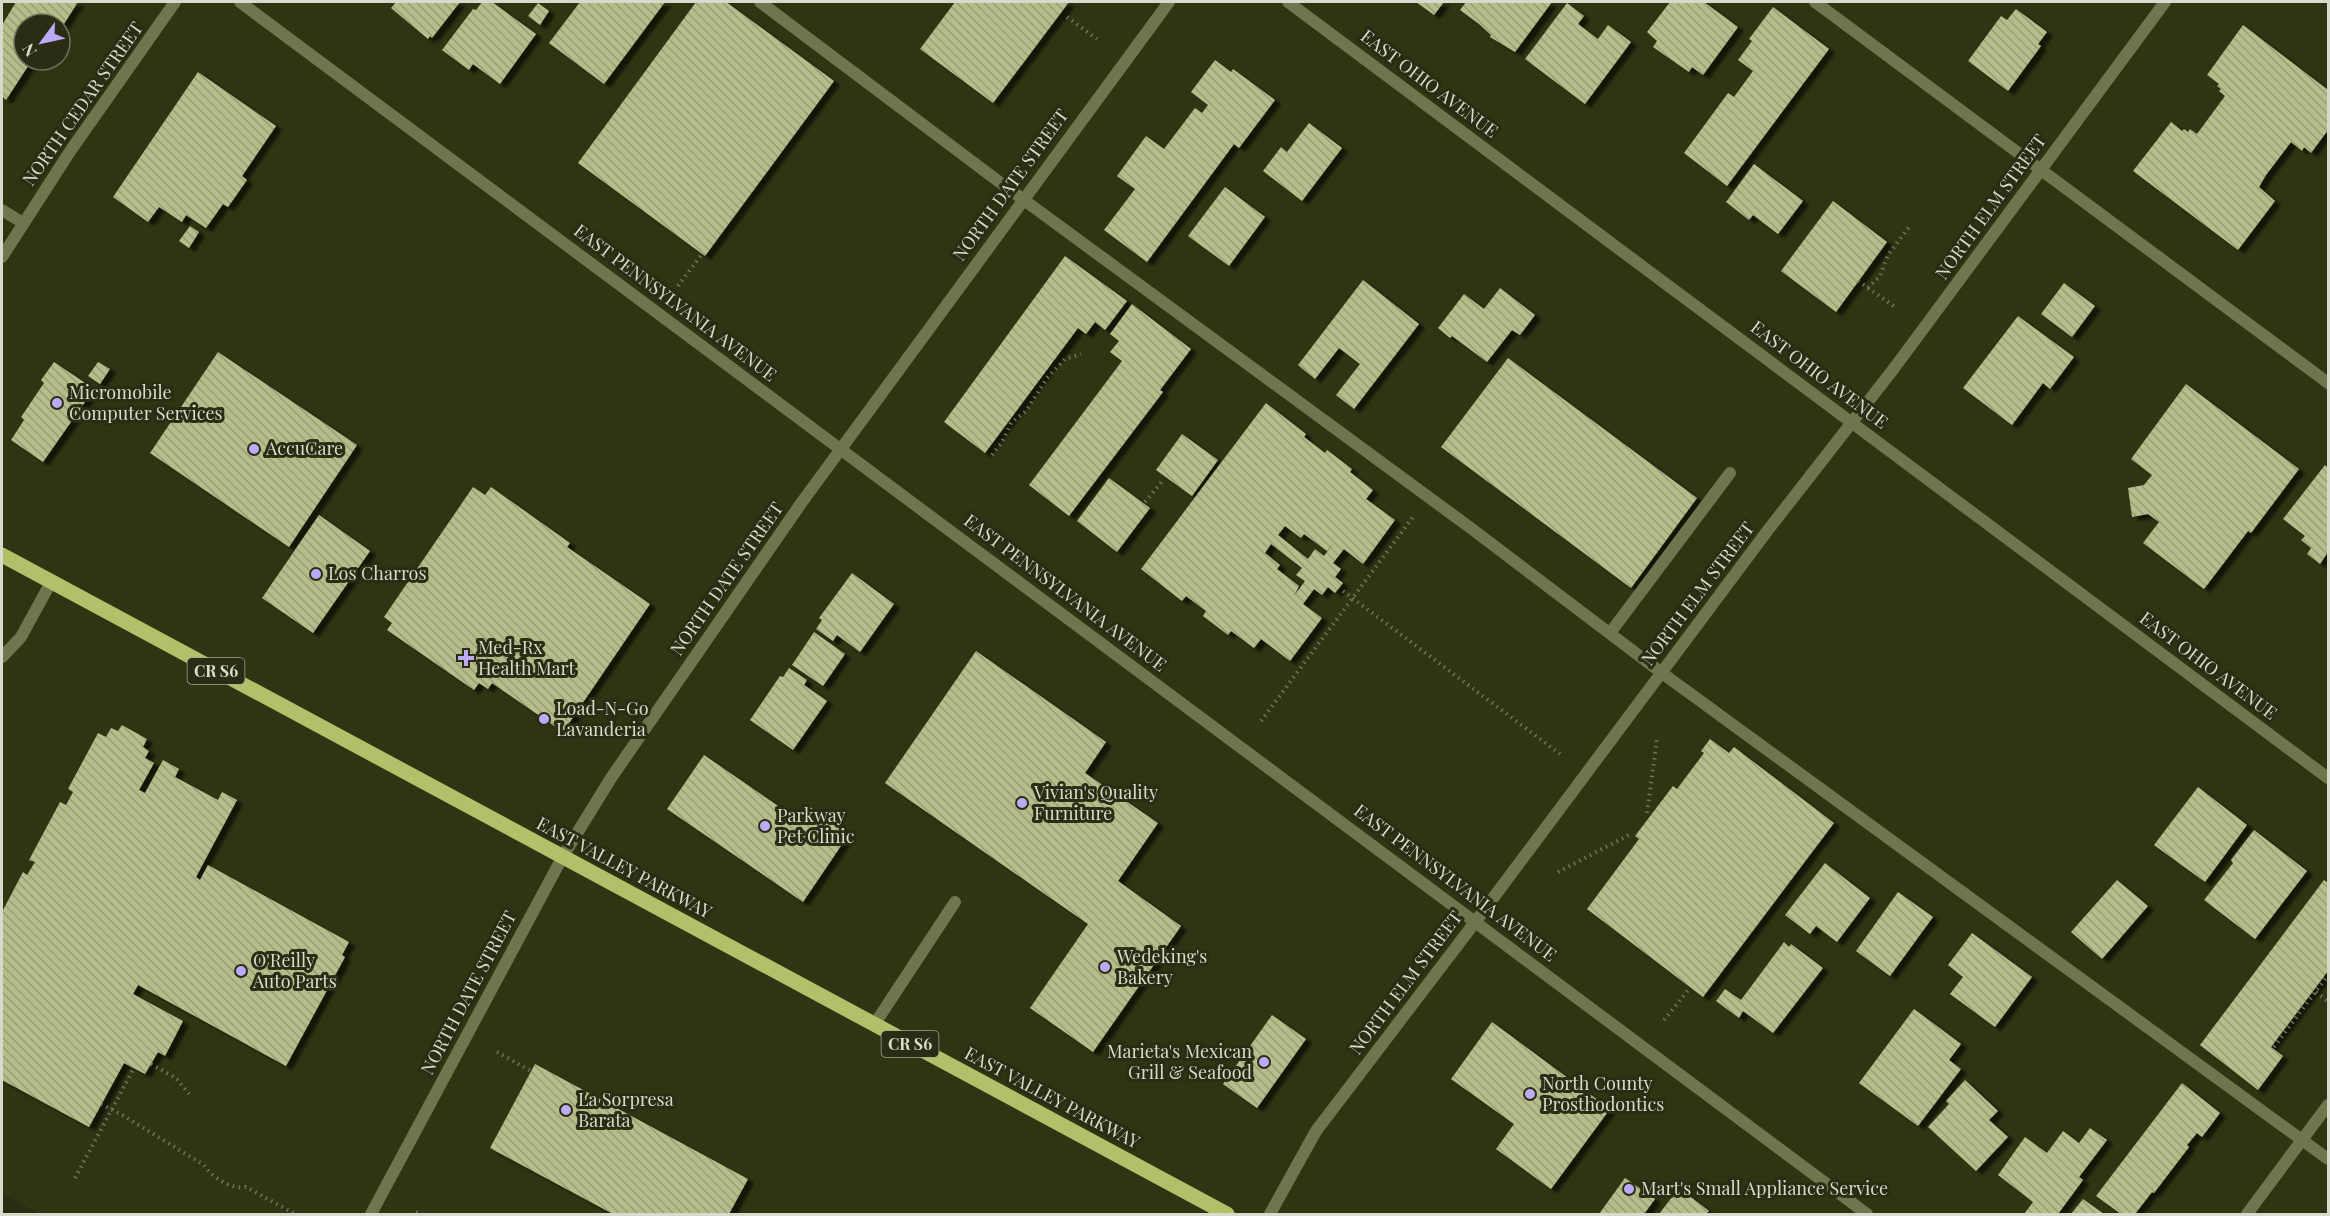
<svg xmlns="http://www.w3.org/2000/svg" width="2330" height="1216" font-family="'Playfair Display',serif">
<defs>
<pattern id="building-back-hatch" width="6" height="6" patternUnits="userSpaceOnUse" patternTransform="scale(1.5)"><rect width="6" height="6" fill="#b6bd8a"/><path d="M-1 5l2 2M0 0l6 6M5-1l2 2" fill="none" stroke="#999e77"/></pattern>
<filter id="shadow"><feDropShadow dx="6" dy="4" stdDeviation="1.5" flood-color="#0009"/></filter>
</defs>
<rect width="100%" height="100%" fill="#2a2d13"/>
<path fill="#303412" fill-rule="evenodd" d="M2,2H2328V1214H40L2,1194ZM24,24H60V60H24Z"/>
<g fill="url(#building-back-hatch)" fill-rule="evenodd" filter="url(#shadow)">
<polygon points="16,2 78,2 62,27 60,24 24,24 24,60 32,60 6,100 2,96 2,25"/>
<polygon points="396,2 460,2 432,38 430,36 428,39 391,8"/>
<polygon points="482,2 492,2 536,34 500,84 473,64 469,70 442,50 473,9 476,10"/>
<polygon points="580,2 665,2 604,84 549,43"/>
<polygon points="696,2 726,2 834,81 705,256 578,163"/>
<polygon points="955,2 1069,2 993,103 920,49"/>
<polygon points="1416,2 1444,2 1434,15"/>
<polygon points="1466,2 1552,2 1515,52 1490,37 1491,35 1479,24 1460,10"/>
<polygon points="1670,2 1704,2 1738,27 1703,75 1692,67 1689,72 1653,47 1657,41 1647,32"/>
<polygon points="538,3 549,11 540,25 528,16"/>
<polygon points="1567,3 1584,16 1578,24 1598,39 1608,25 1631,42 1585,104 1525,59"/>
<polygon points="1773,7 1829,49 1727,186 1684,153 1728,93 1734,97 1753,71 1738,60 1752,41 1749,39"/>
<polygon points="2016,9 2047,32 2038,44 2041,46 2008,91 1968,61 2001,16 2007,20"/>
<polygon points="2243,25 2328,90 2328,130 2311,153 2304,147 2302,151 2291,142 2266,175 2259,187 2275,201 2238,250 2133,171 2171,122 2182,131 2184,129 2188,132 2190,129 2197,134 2225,96 2219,91 2221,89 2217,86 2219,84 2207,75"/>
<polygon points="1215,60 1231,72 1233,69 1275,100 1239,148 1234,144 1147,262 1104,230 1135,189 1117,176 1146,136 1164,149 1195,108 1202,113 1208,105 1191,92"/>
<polygon points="198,72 276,126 242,176 247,180 228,207 223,204 206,228 186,215 182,222 159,207 148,222 113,197"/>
<polygon points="1309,123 1342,148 1302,201 1263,171 1281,147 1287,152"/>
<polygon points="1754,164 1803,201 1778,234 1753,215 1749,220 1726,202"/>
<polygon points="1225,187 1265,217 1229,266 1188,236"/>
<polygon points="1833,201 1887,242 1836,312 1781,271"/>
<polygon points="190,226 199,232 189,248 179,241"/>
<polygon points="1065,256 1127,301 1105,330 1095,322 1086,334 1078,328 985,453 944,422"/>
<polygon points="1363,280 1419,324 1354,409 1336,395 1360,364 1339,348 1315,379 1298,365"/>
<polygon points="2064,283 2095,306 2072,337 2041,314"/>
<polygon points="1500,288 1535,315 1520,335 1512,330 1487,362 1452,336 1450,338 1438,328 1464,294 1484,309"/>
<polygon points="1132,304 1191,349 1160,390 1163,392 1069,516 1029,485 1122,361 1110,352 1119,341 1110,334"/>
<polygon points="2018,316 2074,357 2050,389 2043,383 2012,425 1963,388"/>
<polygon points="218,352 357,445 289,547 150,453"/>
<polygon points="1508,358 1697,498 1631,588 1441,447"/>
<polygon points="54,362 94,389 43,462 11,440 24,420 21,417 44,383 41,380"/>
<polygon points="98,362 110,369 100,384 88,376"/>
<polygon points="2186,384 2299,469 2251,533 2248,531 2204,589 2143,543 2159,522 2148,514 2132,517 2128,488 2144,485 2152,475 2131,459"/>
<path d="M1266,403L1306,434L1304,437L1325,453L1327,450L1352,469L1350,472L1373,490L1366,499L1395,520L1363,564L1344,549L1333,563L1341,569L1335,577L1343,583L1335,593L1328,587L1322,595L1314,589L1303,604L1322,618L1290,661L1261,639L1254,648L1231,631L1228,635L1203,616L1206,611L1186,596L1182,601L1141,569ZM1285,526L1301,538L1304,534L1327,551L1334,542L1324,556L1315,549L1308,559L1278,535ZM1271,544L1302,568L1296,575L1305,581L1294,596L1299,586L1277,569L1280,565L1265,553Z"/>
<polygon points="1182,434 1218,460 1192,496 1156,470"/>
<polygon points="2325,465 2328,468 2328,552 2320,564 2307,554 2311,548 2301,540 2305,536 2283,519"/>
<polygon points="1109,478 1150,508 1117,552 1077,521"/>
<polygon points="473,487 485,495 491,487 570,543 567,547 650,604 563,732 492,683 488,689 479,683 474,690 387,630 392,623 384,617"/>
<polygon points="319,515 370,551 313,633 262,598"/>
<polygon points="852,573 894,604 860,652 837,635 833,641 816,629 822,620 819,618"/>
<polygon points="814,632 845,654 823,686 792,665"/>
<polygon points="976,651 1106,742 1085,773 1158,823 1118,881 1181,926 1093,1052 1030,1008 1088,924 885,783"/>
<polygon points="789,668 807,680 804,685 827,701 793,750 750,720 780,676 783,677"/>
<polygon points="122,725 147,739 143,747 149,751 145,758 154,763 139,790 145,793 163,760 179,769 175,777 218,800 222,792 237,800 196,877 200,880 208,865 349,942 342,955 345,957 286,1066 138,985 133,994 183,1021 165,1056 158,1052 145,1074 124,1063 89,1127 2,1080 2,912 23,872 27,875 35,862 29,860 60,802 66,805 73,792 68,789 98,733 106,737 111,728 118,731"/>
<polygon points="1710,739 1729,753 1734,747 1834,823 1703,997 1587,909 1639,839 1635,836 1673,786 1677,789 1704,753 1701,751"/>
<polygon points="704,755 797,819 807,805 849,834 803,902 667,809"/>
<polygon points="2198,787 2247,825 2205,882 2154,845"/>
<polygon points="2254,830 2307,871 2255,939 2204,900 2233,863 2231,860"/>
<polygon points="1825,863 1870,898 1837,942 1816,926 1810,934 1785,915"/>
<polygon points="2117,880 2148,906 2102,959 2071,932"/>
<polygon points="2324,880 2328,883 2328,971 2271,1047 2283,1056 2258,1090 2200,1045"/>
<polygon points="1898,892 1933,917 1890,976 1856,951"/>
<polygon points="1972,933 2032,977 1995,1027 1950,994 1963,977 1948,965"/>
<polygon points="1784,942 1789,947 1791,944 1823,968 1773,1033 1743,1011 1739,1018 1716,1001 1725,989 1741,1000"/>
<polygon points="1914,1009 1961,1044 1949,1060 1961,1069 1918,1126 1859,1083"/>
<polygon points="1272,1015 1306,1039 1257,1108 1223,1084"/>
<polygon points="1492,1022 1610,1109 1551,1189 1496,1149 1514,1124 1451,1079"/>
<polygon points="535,1064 748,1179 729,1214 613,1214 490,1148"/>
<polygon points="1965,1080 1998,1111 1989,1120 2008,1137 1976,1171 1928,1127 1949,1104 1946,1101"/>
<polygon points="2182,1083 2220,1113 2202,1137 2197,1133 2187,1145 2189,1147 2154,1193 2152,1192 2135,1214 2121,1214 2096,1196"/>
<polygon points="2090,1128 2107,1140 2079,1177 2083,1180 2058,1214 2024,1214 2033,1202 1998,1175 2025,1137 2047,1153 2063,1131 2079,1143"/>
<polygon points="1625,1178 1655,1199 1644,1214 1599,1214"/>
<polygon points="1679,1188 1709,1211 1706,1214 1659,1214"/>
<polygon points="2083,1199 2104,1214 2071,1214"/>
</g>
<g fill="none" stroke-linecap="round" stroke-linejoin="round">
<g stroke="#70735d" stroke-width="4" stroke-dasharray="1.5 4.5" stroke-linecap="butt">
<polyline points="1067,17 1097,39"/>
<polyline points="1858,281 1895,307"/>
<polyline points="678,286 702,254"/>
<polyline points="1868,288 1880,276 1888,255 1909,227"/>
<polyline points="992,455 1002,442 1011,423 1026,411 1047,378 1065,359 1081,354"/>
<polyline points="1145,502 1164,479"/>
<polyline points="1343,591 1560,754"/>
<polyline points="1261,721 1413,517"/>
<polyline points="1647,813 1657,739"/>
<polyline points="1558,872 1629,835"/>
<polyline points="2316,992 2328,1002"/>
<polyline points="1664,1020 1689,989"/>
<polyline points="2274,1047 2328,975"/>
<polyline points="497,1052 531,1071"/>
<polyline points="151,1064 176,1078 189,1094"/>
<path d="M101,1104L124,1116L204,1165C211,1177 232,1190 246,1187L295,1214"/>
<polyline points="75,1178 134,1068"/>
<polyline points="416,1212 420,1214"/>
</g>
<g stroke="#6f754d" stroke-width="12">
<polyline points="760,2 994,178 1472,529 1662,673 2328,1159"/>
<polyline points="1815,2 2328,383"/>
<polyline points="2,210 23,223"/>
<polyline points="1610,633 1730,473"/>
<polyline points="2,657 21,637 51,582"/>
<polyline points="874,1025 955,902"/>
</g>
<g stroke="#6f754d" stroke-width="12">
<polyline points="240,2 1867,1214"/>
<polyline points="1288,2 2328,778"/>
<polyline points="2,257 71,150 175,2"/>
<polyline points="371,1214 563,856 611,778 802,502 1169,2"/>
<polyline points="1270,1214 1316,1131 1476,921 1768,530 1895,367 2165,2"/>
</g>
<polyline stroke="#6f754d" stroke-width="12" points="2247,1214 2328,1105"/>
<polyline stroke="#b4bf69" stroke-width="15" points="2,555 1227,1214"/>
</g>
<g fill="#bcaaf6" stroke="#2a2d13" stroke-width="2">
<circle cx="57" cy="403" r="6"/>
<circle cx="254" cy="449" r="6"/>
<circle cx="316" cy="574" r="6"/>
<path d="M463 649h6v6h6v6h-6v6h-6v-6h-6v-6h6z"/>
<circle cx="544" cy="719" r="6"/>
<circle cx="1022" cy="803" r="6"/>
<circle cx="765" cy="826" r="6"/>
<circle cx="1105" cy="967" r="6"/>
<circle cx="241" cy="971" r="6"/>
<circle cx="1264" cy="1062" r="6"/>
<circle cx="1530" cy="1094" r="6"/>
<circle cx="566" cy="1110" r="6"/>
<circle cx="1629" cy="1189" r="6"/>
</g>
<g text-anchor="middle" stroke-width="6" stroke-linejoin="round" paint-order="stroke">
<g fill="#2a2d13" stroke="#a4a794" stroke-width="1.5">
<rect x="187.5" y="658" width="57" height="26" rx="4.5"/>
<rect x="881.5" y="1031" width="57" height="26" rx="4.5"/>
</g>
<g font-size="16" font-weight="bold" fill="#d8dbcb">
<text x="216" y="677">CR S6</text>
<text x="910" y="1050">CR S6</text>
</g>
<g font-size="18" fill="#d8dbcb" stroke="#2a2d13">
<text transform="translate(1429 84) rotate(37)" y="6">EAST OHIO AVENUE</text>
<text transform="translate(83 104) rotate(-55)" y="6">NORTH CEDAR STREET</text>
<text transform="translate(1011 185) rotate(-54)" y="6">NORTH DATE STREET</text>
<text transform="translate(1991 207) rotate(-54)" y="6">NORTH ELM STREET</text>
<text transform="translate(675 303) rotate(37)" y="6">EAST PENNSYLVANIA AVENUE</text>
<text transform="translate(1819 375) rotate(37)" y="6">EAST OHIO AVENUE</text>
<text transform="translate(727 579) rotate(-55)" y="6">NORTH DATE STREET</text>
<text transform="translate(1065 593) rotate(37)" y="6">EAST PENNSYLVANIA AVENUE</text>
<text transform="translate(1698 594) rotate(-53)" y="6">NORTH ELM STREET</text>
<text transform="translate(2208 666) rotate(37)" y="6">EAST OHIO AVENUE</text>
<text transform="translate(624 868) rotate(28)" y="6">EAST VALLEY PARKWAY</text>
<text transform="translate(1455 883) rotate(37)" y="6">EAST PENNSYLVANIA AVENUE</text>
<text transform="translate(1406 983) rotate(-53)" y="6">NORTH ELM STREET</text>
<text transform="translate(469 993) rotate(-62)" y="6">NORTH DATE STREET</text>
<text transform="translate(1052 1098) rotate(28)" y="6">EAST VALLEY PARKWAY</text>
</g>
<g font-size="18" fill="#d8dbcb" stroke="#2a2d13" text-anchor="start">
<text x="69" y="399">Micromobile<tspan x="69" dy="21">Computer Services</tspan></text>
<text x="266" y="455">AccuCare</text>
<text x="328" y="580">Los Charros</text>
<text x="478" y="654">Med-Rx<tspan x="478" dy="21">Health Mart</tspan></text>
<text x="556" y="715">Load-N-Go<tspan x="556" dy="21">Lavanderia</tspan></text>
<text x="1034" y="799">Vivian's Quality<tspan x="1034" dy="21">Furniture</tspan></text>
<text x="777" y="822">Parkway<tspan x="777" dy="21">Pet Clinic</tspan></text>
<text x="1117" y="963">Wedeking's<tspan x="1117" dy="21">Bakery</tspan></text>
<text x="253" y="967">O'Reilly<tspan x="253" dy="21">Auto Parts</tspan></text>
<text x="1252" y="1058" text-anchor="end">Marieta's Mexican<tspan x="1252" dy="21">Grill &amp; Seafood</tspan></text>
<text x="1542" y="1090">North County<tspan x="1542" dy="21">Prosthodontics</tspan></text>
<text x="578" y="1106">La Sorpresa<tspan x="578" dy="21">Barata</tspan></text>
<text x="1641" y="1195">Mart's Small Appliance Service</text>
</g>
</g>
<rect width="2330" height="1216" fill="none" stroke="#d8dbcb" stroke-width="6"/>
<g transform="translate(42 42) rotate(237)"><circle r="28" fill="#2a2d13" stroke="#70735d" stroke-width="1.5"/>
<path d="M0-4.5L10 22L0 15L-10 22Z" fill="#bcaaf6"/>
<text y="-9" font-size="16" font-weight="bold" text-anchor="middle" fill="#d8dbcb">N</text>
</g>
</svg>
